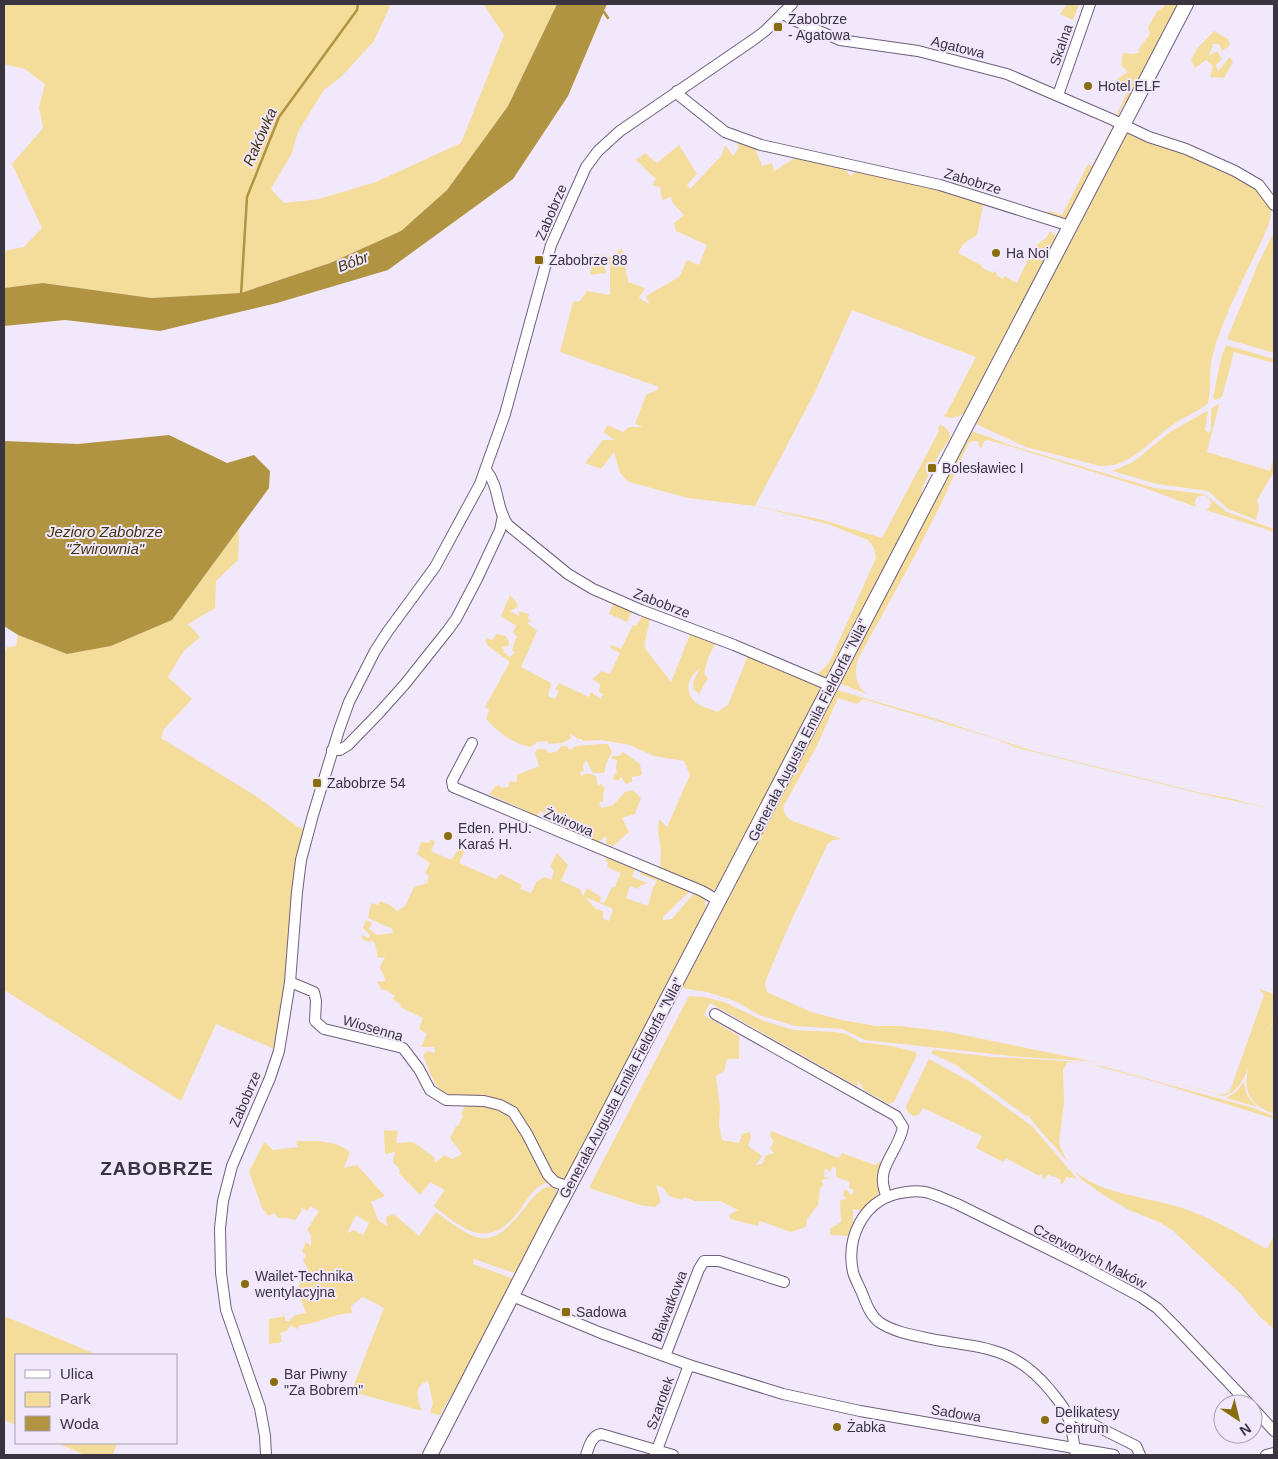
<svg xmlns="http://www.w3.org/2000/svg" width="1278" height="1459" font-family="Helvetica,sans-serif">
<rect width="100%" height="100%" fill="#f2e8fc"/>
<g fill="#f4dc9b" fill-rule="evenodd">
<polygon points="4,4 391,4 374,41 341,77 324,90 298,132 291,155 271,189 284,203 319,199 376,182 461,143 504,35 483,4 515,4 517,6 518,4 557,4 508,106 447,190 401,231 330,263 241,293 151,298 43,283 4,288 4,251 24,247 42,228 12,164 43,128 39,107 45,84 25,69 4,64"/>
<polygon points="1067,4 1079,4 1073,20 1060,14"/>
<polygon points="1165,4 1175,4 1176,5 1179,4 1127,104 1124,103 1119,114 1116,115 1129,89 1114,81 1128,72 1121,65 1123,53 1133,54 1140,52 1138,50 1150,34 1148,28 1157,11 1164,7"/>
<polygon points="1214,31 1228,39 1230,45 1222,51 1219,44 1212,44 1213,46 1208,56 1217,51 1222,59 1216,65 1218,71 1230,57 1233,62 1224,78 1210,77 1213,66 1206,60 1195,68 1191,60 1196,50"/>
<polygon points="1113,126 1114,129 1070,215 1063,220 1048,215 1046,213 1049,211 1062,215 1088,164 1092,166"/>
<path d="M1129,130L1162,144L1251,184L1271,206V214L1269,224C1251,267 1225,309 1213,354C1208,370 1212,387 1208,403C1198,412 1185,416 1174,424C1151,439 1131,468 1100,466L1026,447L976,424Z"/>
<path d="M739,140L753,144L762,166L772,163L774,171L800,155L843,168L851,176L859,167L895,178L984,201L977,235L963,244L958,253L981,265V267L993,273L994,271L997,273L996,275L1003,279L1004,276L1017,283L1033,248L1047,237L1050,231L1055,235L1056,240L969,408C960,417 955,420 943,416L946,414L976,357L852,310L815,392L755,506L823,520L882,538L939,431L938,428L940,424L947,429L951,437L941,451L922,488V497L828,677L825,678L816,676C820,670 826,668 830,661L876,558L874,548L868,540L828,524L755,506L688,498L629,482L620,473L614,452L601,469L585,463L603,440H614L604,432L607,425L623,432L629,427H643L635,424L646,395L657,390L659,387L560,352L573,302L580,301L587,291L610,295V264H604L606,273L590,275L594,254L612,257L622,248L628,282L645,288L639,298L649,304L646,296L679,277L687,260L699,265L707,245L676,231L674,223L684,215L672,202L671,197L662,200L660,187L652,185L656,179L636,160L645,153L657,163L679,145L697,174L687,185L690,189L722,155L725,145L733,156L738,149Z"/>
<polygon points="1274,232 1274,353 1227,339 1258,264"/>
<polygon points="1226,345 1274,359 1274,363 1234,352 1222,397 1215,400 1213,398 1221,358"/>
<polygon points="1218,404 1219,405 1207,452 1270,471 1274,456 1273,473 1257,500 1259,507 1256,520 1228,509 1208,491 1157,484 1112,471 1133,462 1170,432 1207,411 1208,412 1205,430 1209,433 1211,429 1211,409"/>
<path d="M972,431L1013,446L1154,488L1204,494L1227,512L1274,529V532L1206,510L1210,507L1211,502L1206,496C1198,494 1193,499 1196,507L1142,487L1009,446L988,440L984,441L981,449L978,444V441L969,442L941,504L914,557L858,659C854,672 855,686 867,694L841,684V682Z"/>
<polygon points="239,529 238,560 216,581 215,608 188,624 200,637 183,652 168,677 192,699 164,729 161,738 256,796 298,827 308,830 279,1051 216,1024 181,1101 4,990 4,655 7,647 16,646 18,635 67,654 111,646 172,620"/>
<path d="M510,595L516,602L518,607L510,611L519,616V611L529,614L528,619L532,621L527,623L537,631L521,667L551,683L548,696L555,699L559,691L555,689L559,683L589,697L591,692L601,699L603,694L599,692L600,684L592,679L602,671L610,674L620,653L610,648L611,645L621,649L633,625L636,626L642,616L650,619L644,647L671,682L691,632L716,642L708,658L704,674L708,678L699,694L693,689V682L700,668C689,676 683,691 695,702C700,706 711,709 717,712L728,705L747,658L745,653L818,684L820,692L716,890H709L660,869L661,850L658,831L659,819L667,827L690,775L684,761L654,756L630,745L601,740L583,741L582,739H578L570,733L571,738L562,743L549,744L547,741L537,742L531,747C513,744 498,732 486,719L489,710L485,707L510,662L488,646L485,640L487,638L492,640L497,634L506,636L509,643V645L501,648L505,650L503,652L510,657L515,652L512,650L516,638H518L513,632L516,626L501,616Z"/>
<polygon points="614,602 633,610 627,622 609,614"/>
<polygon points="837,690 943,721 1030,750 1201,793 1228,798 1274,809 1201,794 1018,748 993,738 863,699 857,704 838,698 817,746 783,807 785,814 790,820 842,839 833,840 827,845 787,930 768,975 765,984 767,992 811,1012 842,1020 876,1026 901,1026 949,1032 1119,1067 1088,1061 1020,1057 865,1040 842,1029 795,1026 785,1023 759,1015 737,1002 723,997 707,992 682,988"/>
<polygon points="600,744 608,744 612,752 606,764 604,773 593,773 586,760 583,765 584,771 580,772 581,776 587,773 596,776 598,786 601,783 605,789 603,793 603,802 599,802 601,808 613,805 625,792 633,790 641,798 635,814 622,818 629,832 613,846 606,844 607,838 604,837 599,842 542,818 543,812 540,811 537,816 489,794 495,787 499,785 501,788 508,787 510,781 517,782 517,775 539,766 535,754 537,749 545,749 549,753 558,751 561,746 567,746 569,750 577,746"/>
<polygon points="623,752 640,764 642,775 632,777 632,782 626,784 621,777 618,781 613,779 614,774 617,773 616,768 617,760 612,759 612,756 619,756"/>
<path d="M431,839L435,842L431,851L451,860L461,846L464,852L459,863L496,879L501,874L522,885L520,889L531,893L537,881L545,877L551,880L554,871L550,866L557,853L568,865L561,881L580,889L583,896L587,888L601,897L600,902L604,903L612,887H615L621,873L607,867L608,862L605,861L607,856L635,869L632,877L647,883L640,886L638,889L630,886L626,898L648,906L653,887L657,881L640,874L641,871L691,890L663,917V920L672,919L694,893L705,898L706,910L573,1166L564,1179L555,1178L520,1115C502,1111 457,1103 444,1093C433,1085 428,1067 423,1055L427,1051L435,1053L434,1047H421L427,1034L419,1029L423,1018L400,1007L401,1005L393,999L395,996L386,990H382L377,982L386,981L380,967L385,957L378,958L375,944L372,940L369,942L362,939V935L369,938L370,935L363,928L366,920L372,923L369,929L377,935L393,933L392,928L388,927L368,918L371,903L378,905L380,901L390,905L397,911L405,906L414,887L427,883L429,876L425,873L430,863L417,854L421,842L429,843ZM585,897L613,909L609,921L603,919V911L596,909Z"/>
<path d="M1259,989L1274,994V1021L1264,1034L1274,1022V1114C1251,1105 1243,1094 1248,1069C1243,1080 1237,1093 1224,1096L1169,1081L1219,1094H1226L1230,1091L1264,995Z"/>
<polygon points="689,996 704,997 724,1002 764,1021 794,1030 836,1032 846,1034 860,1042 892,1046 916,1052 917,1055 894,1102 889,1104 864,1090 857,1079 858,1087 710,1003 704,1015 739,1036 739,1059 727,1059 724,1071 716,1076 720,1108 719,1126 722,1140 739,1143 742,1134 749,1132 751,1136 748,1146 762,1156 756,1165 762,1164 766,1155 774,1153 770,1148 774,1142 770,1136 771,1131 839,1158 842,1153 875,1165 885,1159 879,1175 879,1191 877,1197 871,1204 861,1210 853,1209 853,1232 851,1236 830,1235 830,1229 841,1222 840,1200 846,1199 843,1195 845,1189 852,1195 854,1190 849,1188 850,1182 836,1177 836,1168 832,1167 830,1172 825,1168 824,1177 831,1177 822,1180 823,1186 820,1188 818,1205 807,1219 806,1227 791,1232 760,1221 758,1226 730,1219 729,1215 738,1210 720,1201 695,1201 684,1197 682,1200 669,1196 663,1188 656,1185 661,1202 655,1207 640,1205 589,1188"/>
<path d="M933,1050L994,1057L1068,1061L1105,1067L1253,1108L1274,1116V1119L1156,1082L1089,1064L1068,1062L1063,1070L1064,1102L1059,1144L1068,1163C1056,1146 1038,1130 1028,1115L1026,1116L956,1065L931,1053Z"/>
<polygon points="929,1059 971,1082 1032,1126 1078,1180 1071,1177 1069,1179 1068,1177 1066,1177 1063,1184 1060,1182 1061,1180 1058,1179 1056,1177 1053,1177 1048,1174 1045,1179 1042,1177 1042,1175 1040,1174 1039,1176 1006,1158 1003,1162 976,1148 982,1136 923,1108 919,1115 913,1116 907,1111 906,1106"/>
<polygon points="1244,1082 1247,1096 1257,1107 1226,1098 1236,1092"/>
<path d="M466,1103L495,1106L514,1119L550,1182C535,1185 530,1195 522,1207C492,1249 468,1235 434,1206L445,1190L430,1182L420,1195L399,1173L400,1170L393,1162L395,1152L385,1154L384,1130L398,1131L396,1143L413,1142L434,1157L435,1163L444,1155L452,1159L462,1154L450,1138L456,1126H458L463,1116L461,1114Z"/>
<path d="M296,1141C315,1141 334,1139 350,1152L344,1168L357,1165L385,1196L371,1202L378,1220L387,1226L386,1217L394,1214L419,1236L436,1212C449,1221 465,1235 480,1238C516,1243 534,1174 556,1189L557,1191L553,1203L517,1274L474,1259L473,1264L514,1279L454,1394H452L440,1415L430,1413L433,1403L428,1381C413,1386 417,1399 422,1411L356,1393L353,1387L384,1308L363,1297L351,1306L352,1313C334,1313 318,1324 300,1325L297,1329L291,1325L287,1331L280,1333L282,1342L269,1344V1319L285,1316V1321H289L295,1315L306,1313C300,1296 293,1283 308,1268L303,1261L306,1255L302,1252L306,1242L311,1246V1235L307,1230L319,1211L310,1206L308,1211L300,1207L302,1210L295,1220L286,1218H278L274,1213L269,1216L262,1208L249,1172L264,1142L273,1150L298,1147ZM356,1215L369,1223L363,1235L354,1230L347,1233Z"/>
<path d="M1075,1171C1099,1194 1149,1197 1182,1208C1211,1218 1238,1233 1265,1248H1268L1274,1234V1329L1259,1316L1240,1293L1172,1230L1159,1222L1129,1210L1105,1196L1081,1179Z"/>
<polygon points="4,1316 98,1355 16,1355 16,1425 4,1420"/>
<polygon points="57,1443 117,1443 113,1455 85,1455"/>
</g>
<g fill="#b19441">
<polygon points="557,4 607,4 568,96 513,179 388,270 277,303 160,331 65,320 4,326 4,288 43,283 151,298 241,293 330,263 401,231 447,190 508,106"/>
<polygon points="169,435 227,463 254,455 270,471 269,488 172,620 111,646 67,654 18,635 4,626 4,441 78,444"/>
</g>
<g fill="none" stroke-linecap="round" stroke-linejoin="round">
<g stroke="#b19441" stroke-width="2.5">
<polyline points="604,12 608,18"/>
<polyline points="241,295 247,197 279,117 357,10 358,4"/>
</g>
<defs>
<g id="minor">
<polyline points="783,13 791,19 840,40 918,51 1007,74 1111,119 1149,137 1186,149 1235,171 1259,185 1274,205"/>
<polyline points="677,91 680,96 725,132 761,145 940,185 1070,226"/>
<polyline points="1058,95 1090,4"/>
<path d="M486,470C500,487 496,509 508,525L568,574L593,589L641,610L734,645L831,686"/>
<polyline points="472,743 452,781 453,787 702,891 719,901"/>
<polyline points="332,750 340,750 348,745 380,712 405,684 448,630 456,619 477,579 500,530 503,516"/>
<polyline points="290,982 314,992 316,1001 315,1021 324,1029 403,1048 419,1069 430,1090 446,1100 484,1101 500,1105 513,1112 527,1134 548,1175 555,1182 569,1187"/>
<path d="M715,1014L896,1116L903,1127C898,1154 873,1167 887,1197"/>
<polyline points="512,1296 601,1333 689,1365 783,1394 860,1411 1114,1455"/>
<polyline points="665,1356 699,1269 704,1261 719,1261 784,1282"/>
<polyline points="1253,1408 1274,1431"/>
<polyline points="1067,1414 1076,1416 1136,1446 1140,1455"/>
<polyline points="266,1455 265,1436 260,1408 226,1310 221,1273 220,1228 223,1201 232,1166 270,1078 279,1051 290,982 297,892 301,860 313,815 339,730 349,702 375,651 388,631 435,567 480,484 505,414 551,245 586,167 598,151 620,131 753,40 765,31 792,4"/>
<path d="M586,1455C589,1447 591,1436 601,1434L673,1455"/>
<polyline points="655,1455 689,1365"/>
<path d="M1076,1455C1073,1442 1073,1427 1067,1415C1064,1406 1056,1398 1050,1390C1015,1348 986,1348 936,1340C918,1336 895,1333 879,1322C870,1315 866,1303 862,1293C859,1286 855,1279 853,1272C846,1239 862,1203 896,1194C924,1187 932,1194 957,1204L1085,1267L1141,1297L1157,1308L1175,1326L1249,1404"/>
<polyline points="1266,1455 1274,1453"/>
</g>
<polyline id="major" points="430,1455 549,1224 599,1130 1186,4"/>
</defs>
<use href="#minor" stroke="#6f5f7c" stroke-width="12"/>
<use href="#major" stroke="#6f5f7c" stroke-width="16"/>
<use href="#minor" stroke="#fff" stroke-width="10"/>
<use href="#major" stroke="#fff" stroke-width="14"/>
</g>
<g fill="#896d0d" stroke="#f2e8fc" stroke-width="2">
<rect x="773" y="22" width="10" height="10" rx="2.5"/>
<circle cx="1088" cy="86" r="5"/>
<circle cx="996" cy="253" r="5"/>
<rect x="534" y="255" width="10" height="10" rx="2.5"/>
<rect x="927" y="463" width="10" height="10" rx="2.5"/>
<rect x="312" y="778" width="10" height="10" rx="2.5"/>
<circle cx="448" cy="836" r="5"/>
<circle cx="245" cy="1284" r="5"/>
<rect x="561" y="1307" width="10" height="10" rx="2.5"/>
<circle cx="274" cy="1382" r="5"/>
<circle cx="1045" cy="1420" r="5"/>
<circle cx="837" cy="1427" r="5"/>
</g>
<g text-anchor="middle" stroke-width="4" stroke-linejoin="round" paint-order="stroke">
<g font-size="14" fill="#3a3340" stroke="#f2e8fc" text-anchor="start">
<text x="788" y="24">Zabobrze<tspan x="788" dy="16">- Agatowa</tspan></text>
<text x="1098" y="91">Hotel ELF</text>
<text x="1006" y="258">Ha Noi</text>
<text x="549" y="265">Zabobrze 88</text>
<text x="942" y="473">Bolesławiec I</text>
<text x="327" y="788">Zabobrze 54</text>
<text x="458" y="833">Eden. PHU.<tspan x="458" dy="16">Karaś H.</tspan></text>
<text x="255" y="1281">Wailet-Technika<tspan x="255" dy="16">wentylacyjna</tspan></text>
<text x="576" y="1317">Sadowa</text>
<text x="284" y="1379">Bar Piwny<tspan x="284" dy="16">"Za Bobrem"</tspan></text>
<text x="1055" y="1417">Delikatesy<tspan x="1055" dy="16">Centrum</tspan></text>
<text x="847" y="1432">Żabka</text>
</g>
<g font-size="14" fill="#3a3340" stroke="#f2e8fc">
<text transform="translate(1061 45) rotate(-71)" y="5">Skalna</text>
<text transform="translate(958 47) rotate(14)" y="5">Agatowa</text>
<text transform="translate(973 181) rotate(17)" y="5">Zabobrze</text>
<text transform="translate(551 212) rotate(-67)" y="5">Zabobrze</text>
<text transform="translate(662 603) rotate(21)" y="5">Zabobrze</text>
<text transform="translate(808 730) rotate(-63)" y="5">Generała Augusta Emila Fieldorfa "Nila"</text>
<text transform="translate(569 822) rotate(23)" y="5">Żwirowa</text>
<text transform="translate(373 1028) rotate(16)" y="5">Wiosenna</text>
<text transform="translate(621 1088) rotate(-62)" y="5">Generała Augusta Emila Fieldorfa "Nila"</text>
<text transform="translate(245 1099) rotate(-67)" y="5">Zabobrze</text>
<text transform="translate(1090 1256) rotate(27)" y="5">Czerwonych Maków</text>
<text transform="translate(669 1306) rotate(-69)" y="5">Bławatkowa</text>
<text transform="translate(660 1403) rotate(-70)" y="5">Szarotek</text>
<text transform="translate(956 1413) rotate(9)" y="5">Sadowa</text>
</g>
<g font-size="15" font-style="italic" fill="#413511" stroke="#f2e8fc">
<text transform="translate(260 137) rotate(-66)" y="5">Rakówka</text>
<text transform="translate(353 262) rotate(-21)" y="5">Bóbr</text>
<text x="105" y="537">Jezioro Zabobrze<tspan x="105" dy="17">"Żwirownia"</tspan></text>
</g>
<g font-size="19" font-weight="bold" letter-spacing="1" fill="#3a3340" stroke="#f2e8fc">
<text x="157" y="1175">ZABOBRZE</text>
</g>
</g>
<rect width="1278" height="1459" fill="none" stroke="#3a3340" stroke-width="10"/>
<rect x="15" y="1354" width="162" height="90" fill="#f2e8fc" stroke="#a8a0b1"/>
<rect x="25" y="1370" width="25" height="8" fill="#ffffff" stroke="#a8a0b1"/>
<text x="60" y="1379" font-size="15" fill="#3a3340">Ulica</text>
<rect x="25" y="1392" width="25" height="15" fill="#f4dc9b" stroke="#a8a0b1"/>
<text x="60" y="1404" font-size="15" fill="#3a3340">Park</text>
<rect x="25" y="1416" width="25" height="15" fill="#b19441" stroke="#a8a0b1"/>
<text x="60" y="1429" font-size="15" fill="#3a3340">Woda</text>
<g transform="translate(1238 1419) rotate(145)"><circle r="24" fill="#f2e8fc" stroke="#a8a0b1"/>
<path d="M0-4L9 19L0 12L-9 19Z" fill="#896d0d"/>
<text y="-8" font-size="14" font-weight="bold" text-anchor="middle" fill="#3a3340">N</text>
</g>
</svg>
